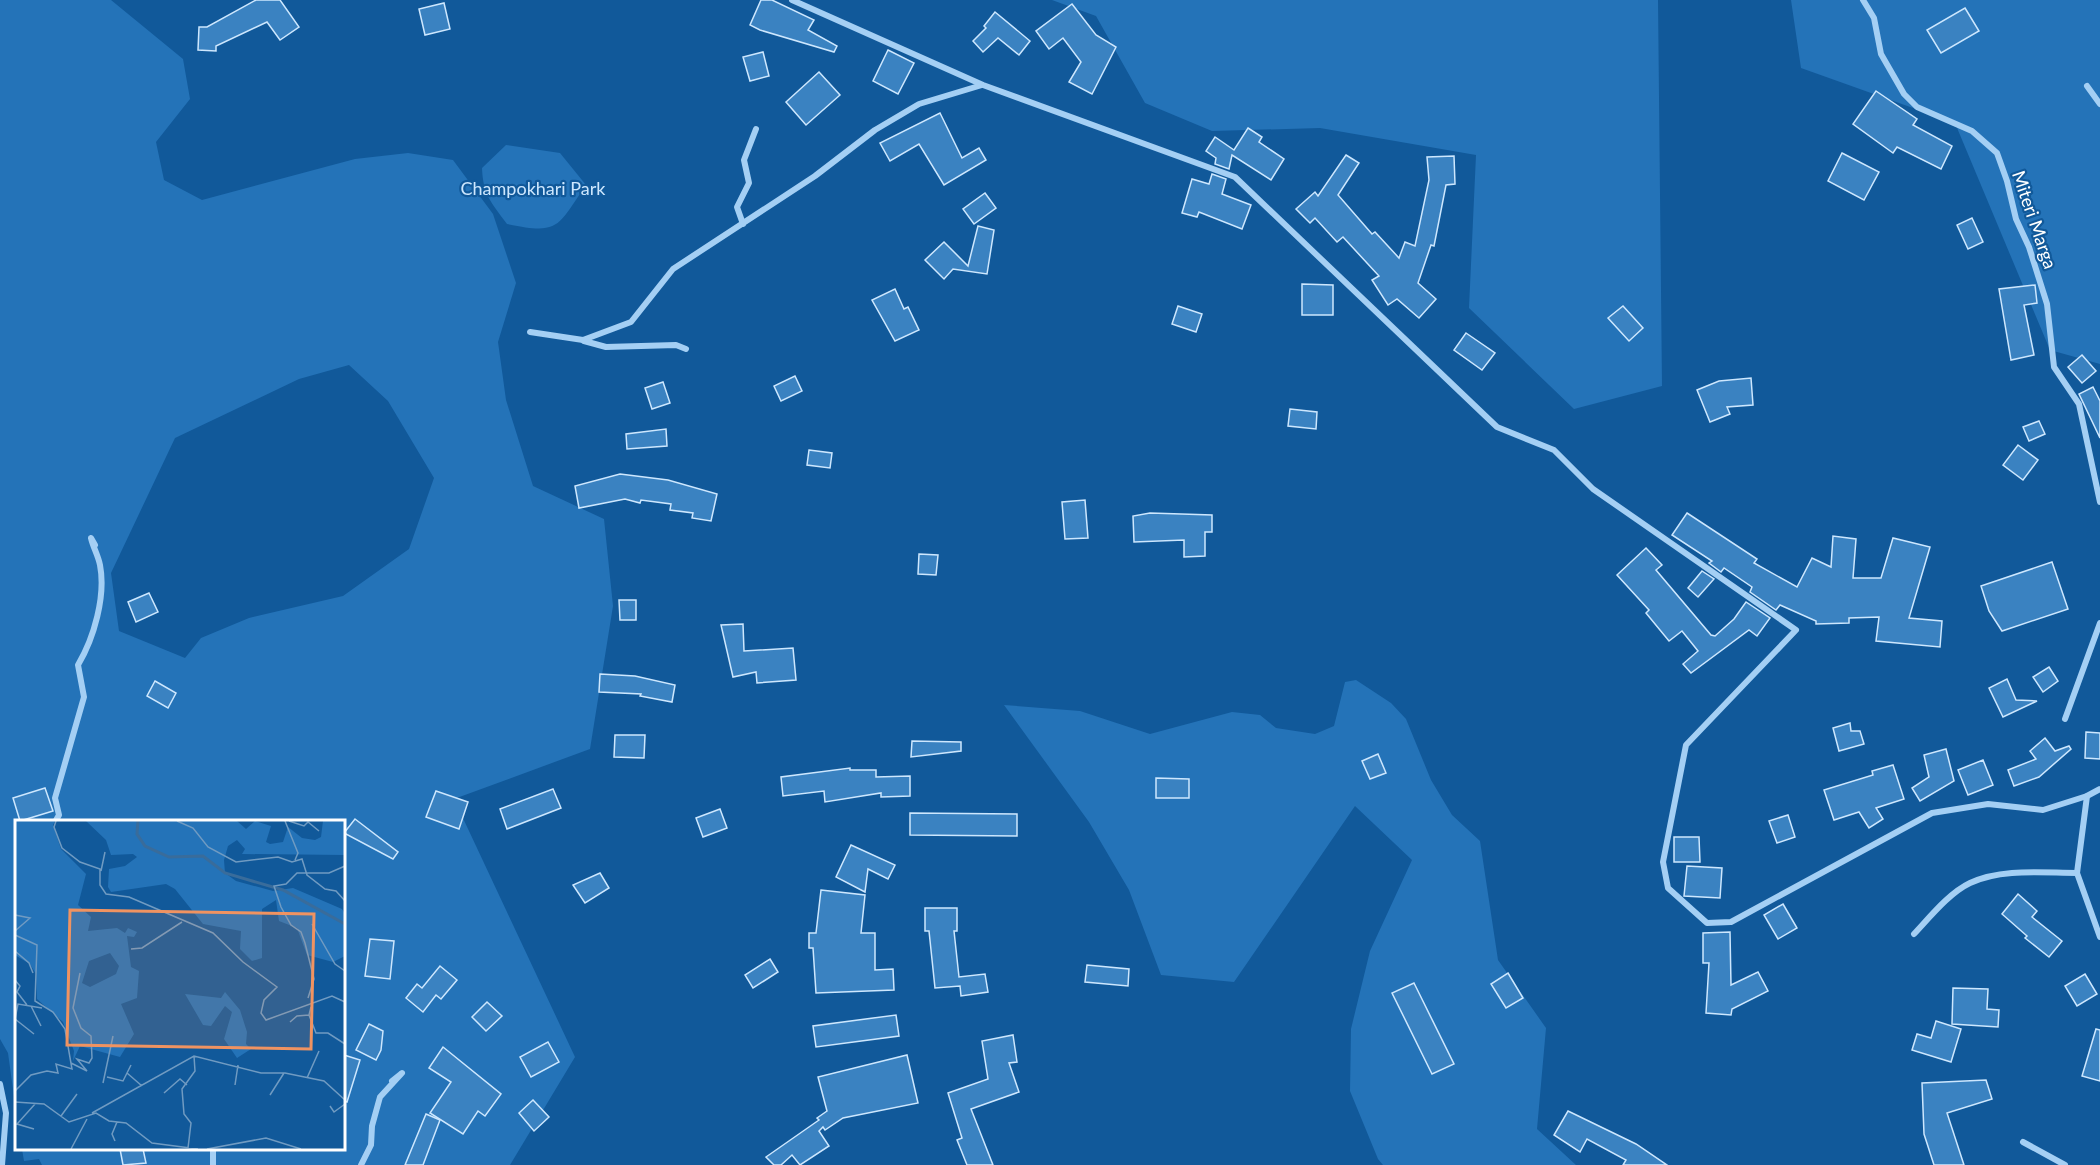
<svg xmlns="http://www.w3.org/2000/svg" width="2100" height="1165" font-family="Lato,sans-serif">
<rect width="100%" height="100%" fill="#11599a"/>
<g fill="#2473b8" fill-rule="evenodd">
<path d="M0,0H111L183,59L190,99L156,142L164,180L202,200L355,159L408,153L453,160L493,214L516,283L498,342L506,400L533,486L604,519L613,606L590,749L454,799L575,1057L510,1165H42L39,1159L24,1161L22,1149L344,1148V822H16V1111L8,1053L0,1039ZM349,365L388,401L434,478L409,549L343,596L249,618L201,638L185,658L119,631L111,573L175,438L299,379Z"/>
<polygon points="1052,0 1658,0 1662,386 1574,409 1469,308 1476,155 1320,128 1212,131 1145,103 1096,16"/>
<polygon points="1791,0 2100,0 2100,364 2050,350 1955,123 1801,68"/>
<path d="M506,145L560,153L586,185C557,227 560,235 507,224C491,202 483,195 482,168Z"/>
<polygon points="1356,680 1391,703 1406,719 1431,780 1452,815 1480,841 1498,960 1546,1028 1537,1129 1576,1165 1383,1165 1378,1159 1350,1091 1351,1029 1370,951 1412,860 1355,806 1234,982 1161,975 1129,890 1089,822 1004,705 1080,711 1150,734 1232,712 1260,715 1276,728 1315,734 1334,726 1345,682"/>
</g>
<g fill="#3a82c1" stroke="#cde7fe" stroke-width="1.5">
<polygon points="256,0 280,0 299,27 280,40 267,22 216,46 216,51 198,50 199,27 207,27"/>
<polygon points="761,0 772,0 814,20 808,30 837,46 834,52 760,30 750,25"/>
<polygon points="444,3 450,29 425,35 419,9"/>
<polygon points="1072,4 1096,35 1116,47 1092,94 1069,82 1081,62 1063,38 1049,49 1036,31"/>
<polygon points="1965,8 1979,31 1941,53 1927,30"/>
<polygon points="995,12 1030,41 1019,55 998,38 983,52 973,41 986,28 984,26"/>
<polygon points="888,50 914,63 898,94 873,81"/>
<polygon points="763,52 769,76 750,81 743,57"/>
<polygon points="819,72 840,95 806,125 786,102"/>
<polygon points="1876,91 1917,119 1913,125 1952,146 1941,169 1897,147 1893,153 1853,124"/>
<polygon points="940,113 962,158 979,148 986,160 944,185 919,144 890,161 880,143"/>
<polygon points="1248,128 1262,137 1259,142 1284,159 1271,180 1232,155 1229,169 1215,164 1216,158 1206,151 1215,137 1234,150"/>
<polygon points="1842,153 1879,172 1864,200 1828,181"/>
<polygon points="1346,155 1359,163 1338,195 1372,234 1375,232 1399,258 1405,242 1415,246 1429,180 1427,157 1454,156 1455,184 1446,185 1434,246 1431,245 1418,283 1436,299 1419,318 1397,299 1388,305 1372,280 1379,276 1343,237 1337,242 1315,218 1310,223 1296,209 1315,192 1318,196"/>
<polygon points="1212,174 1226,179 1222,194 1251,205 1242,229 1199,212 1197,217 1182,213 1192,179 1209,184"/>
<polygon points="985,193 996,208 974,224 963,209"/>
<polygon points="1972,218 1983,242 1968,249 1957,225"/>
<polygon points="978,226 994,230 987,274 953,269 944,279 925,260 944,242 968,266"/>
<polygon points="1302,284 1333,285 1333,315 1302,315"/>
<polygon points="2035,285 2037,303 2024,305 2034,355 2011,360 1999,289"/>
<polygon points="895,289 904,309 908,307 919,330 895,341 872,300"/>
<polygon points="1178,306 1202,314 1196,332 1172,324"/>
<polygon points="1623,306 1643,328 1629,341 1608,318"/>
<polygon points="1466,333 1495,353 1482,370 1454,350"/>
<polygon points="2082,355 2096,371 2082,383 2068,367"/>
<polygon points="795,376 802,391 781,401 774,386"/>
<polygon points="1751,378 1753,405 1727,407 1730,414 1710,422 1697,390 1719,381"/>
<polygon points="663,382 670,403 652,409 645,388"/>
<polygon points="2093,387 2100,401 2100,438 2079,394"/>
<polygon points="1290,409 1317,412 1316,429 1288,426"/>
<polygon points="2039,421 2045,434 2029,441 2023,427"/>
<polygon points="666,429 667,446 627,449 626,434"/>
<polygon points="2018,445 2038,460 2023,480 2003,465"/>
<polygon points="809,450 832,453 830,468 807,465"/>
<polygon points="620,474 668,480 717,494 711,521 692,518 693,513 670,510 671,504 641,500 640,503 625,499 579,508 575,486"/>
<polygon points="1085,500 1088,538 1065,539 1062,502"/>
<polygon points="1150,513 1212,515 1212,532 1205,532 1205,556 1184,557 1184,540 1134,542 1133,516"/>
<polygon points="1687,513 1757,559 1754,563 1797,587 1812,558 1831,567 1833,536 1856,539 1853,578 1881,578 1893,538 1930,547 1909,618 1942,621 1940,647 1876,641 1879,617 1849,618 1849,623 1816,624 1816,621 1780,605 1776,610 1750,592 1752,587 1724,568 1721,572 1709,563 1712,561 1672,535"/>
<polygon points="1646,548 1662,565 1656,570 1711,635 1715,636 1734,619 1746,602 1770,618 1757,636 1749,630 1691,673 1683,664 1698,651 1682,631 1669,641 1646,613 1649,610 1617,575"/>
<polygon points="919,554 938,555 936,575 918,574"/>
<polygon points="2052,562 2068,609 2002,631 1989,611 1981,586"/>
<polygon points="1702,571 1714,579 1698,597 1688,588"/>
<polygon points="149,593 158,612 136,622 128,602"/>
<polygon points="619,600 636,600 636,620 620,620"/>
<polygon points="743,624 744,651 793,648 796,680 757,683 756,672 733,677 721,625"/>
<polygon points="2049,667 2058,681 2043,692 2033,677"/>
<polygon points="600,674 635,676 675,685 672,702 640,696 641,694 599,692"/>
<polygon points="2007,679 2016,700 2037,701 2003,717 1989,688"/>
<polygon points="155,681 176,693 168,708 147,696"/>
<polygon points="1850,723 1851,731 1860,731 1864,744 1839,751 1833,728"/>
<polygon points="2086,732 2100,733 2100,759 2085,758"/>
<polygon points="615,735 645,735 644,758 614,757"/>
<polygon points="2045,738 2055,751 2069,746 2071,749 2039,777 2014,786 2008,770 2036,759 2030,751"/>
<polygon points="912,741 961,742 961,751 911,757"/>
<polygon points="1946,749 1954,781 1920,801 1912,788 1929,777 1924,755"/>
<polygon points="1378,754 1386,773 1370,779 1362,761"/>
<polygon points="1983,760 1993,785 1968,795 1958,770"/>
<polygon points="1893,765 1904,799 1876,808 1883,819 1869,828 1859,812 1834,820 1824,790 1873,775 1872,771"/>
<polygon points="850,768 850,770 876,770 876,777 910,776 910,796 881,797 881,793 825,802 824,791 783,796 781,777"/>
<polygon points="1156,778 1189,779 1189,798 1156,798"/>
<polygon points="45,788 53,811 20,821 13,798"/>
<polygon points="553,789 561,808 507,829 500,809"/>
<polygon points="436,791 468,802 459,829 426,817"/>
<polygon points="720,809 727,828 703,837 696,818"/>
<polygon points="910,813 1017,814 1017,836 910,835"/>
<polygon points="1788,815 1795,837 1777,843 1769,821"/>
<polygon points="355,819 398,852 393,859 344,833"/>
<polygon points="1674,837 1699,837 1700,862 1674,862"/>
<polygon points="851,845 895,865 888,879 868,869 865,892 836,877"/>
<polygon points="1687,866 1722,868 1720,898 1684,896"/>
<polygon points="600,873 609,888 585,903 573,885"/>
<polygon points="821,890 865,895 861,933 875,933 875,970 893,969 894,990 816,993 813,948 809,948 809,933 816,933"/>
<polygon points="2018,894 2037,911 2032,917 2062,941 2049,957 2025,938 2027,936 2002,914"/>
<polygon points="1783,904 1797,928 1778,939 1764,915"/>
<polygon points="925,908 957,908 957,931 954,931 959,977 985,974 988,992 961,996 960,986 935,988 929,931 925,931"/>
<polygon points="1730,932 1731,985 1758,972 1768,991 1732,1009 1731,1015 1706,1013 1709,963 1703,963 1703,933"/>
<polygon points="370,939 394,941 390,979 365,976"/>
<polygon points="770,959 778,972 753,988 745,975"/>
<polygon points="1087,965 1129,969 1128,986 1085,982"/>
<polygon points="440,966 457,980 441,999 436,995 423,1012 406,998 417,984 422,988"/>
<polygon points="1508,973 1523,998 1506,1008 1491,984"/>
<polygon points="2085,974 2097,994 2077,1006 2065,986"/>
<polygon points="1414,983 1454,1064 1432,1074 1392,993"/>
<polygon points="1953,988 1988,989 1987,1009 1999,1010 1998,1027 1952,1024"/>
<polygon points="487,1002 502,1016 486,1031 472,1017"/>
<polygon points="896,1015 899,1036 816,1047 813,1026"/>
<polygon points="1936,1021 1961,1029 1951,1062 1912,1050 1917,1034 1931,1038"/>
<polygon points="369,1024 383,1031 381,1050 376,1060 356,1050"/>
<polygon points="2096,1029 2100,1030 2100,1081 2082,1076"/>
<polygon points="1013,1035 1017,1062 1009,1063 1019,1092 971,1109 993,1165 967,1165 957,1140 962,1138 948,1093 988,1079 982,1041"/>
<polygon points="548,1042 559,1062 531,1077 520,1057"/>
<polygon points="443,1047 501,1094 485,1116 478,1111 463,1134 430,1113 451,1082 429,1068"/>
<polygon points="344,1055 360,1060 347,1102 344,1101"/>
<polygon points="907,1055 918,1103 843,1118 825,1130 823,1127 819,1131 829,1146 800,1165 792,1155 781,1165 774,1165 766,1157 819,1120 817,1118 827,1111 818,1077"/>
<polygon points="1986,1080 1992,1099 1947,1113 1964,1165 1934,1165 1924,1134 1922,1083"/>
<polygon points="533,1100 549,1117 534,1131 519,1113"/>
<polygon points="1568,1111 1636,1144 1667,1165 1623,1165 1626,1160 1587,1139 1580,1152 1554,1135"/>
<polygon points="426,1114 440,1120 423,1165 405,1165"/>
<polygon points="120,1149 143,1149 146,1163 123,1165"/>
</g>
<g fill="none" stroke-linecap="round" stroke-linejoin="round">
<g stroke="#a4cff4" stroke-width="6">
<polyline points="792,0 983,85 1235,177 1497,427 1554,450 1593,489 1796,630 1686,745 1663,862 1668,888 1707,923 1731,922 1932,813 1988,804 2043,810 2087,796 2100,789"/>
<polyline points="1863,0 1874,18 1881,54 1904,94 1917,107 1972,131 1997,153 2007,181 2016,219 2029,247 2047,304 2054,367 2079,404 2100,502"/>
<polyline points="2087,86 2100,104"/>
<polyline points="743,224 737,207 749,183 744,160 756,129"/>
<polyline points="530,332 583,340 631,322 673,269 815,176 875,130 919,104 982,85"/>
<polyline points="584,341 606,347 676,345 686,349"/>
<polyline points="2065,719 2100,623"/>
<polyline points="2087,796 2077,873 2100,937"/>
<path d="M55,822L59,815L55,798L84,697L78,665C94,638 106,596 100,565C98,555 93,547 91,538L95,545"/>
<path d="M1914,934C1930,917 1949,893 1970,883C2002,868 2043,873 2077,873"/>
<polyline points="0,1084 6,1113 2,1165"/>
<polyline points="2023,1142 2065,1165"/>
<polyline points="213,1148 213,1165"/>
<polyline points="361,1165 371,1145 372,1126 380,1097 402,1073 392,1081"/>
</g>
</g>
<g text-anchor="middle" stroke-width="4.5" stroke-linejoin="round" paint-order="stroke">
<g font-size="18" fill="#cde7fe" stroke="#11599a">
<text x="533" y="195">Champokhari Park</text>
</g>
<g font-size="18" fill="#fff" stroke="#11599a">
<text transform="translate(2034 220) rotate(71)" y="6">Miteri Marga</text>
</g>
</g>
<g transform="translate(15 820)">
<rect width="330" height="330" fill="#11599a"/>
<path d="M0,1H40L38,5L46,29L71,54L63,85L76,97L73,111L102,108L110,113L113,108L122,112L119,117L112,116L116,147L124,151L122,178L106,184L119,214L105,237L65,226L58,241L59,231L48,202L22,179L21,154L15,144L0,135ZM95,133L104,146L101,154L75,167L67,163L74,141ZM71,1H222L231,9L240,1L256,6L251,22L255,24L268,22L273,7L287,18L300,20L306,17L308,1H330V35L227,34L230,29L222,20L213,26L209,40L210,53L221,61L258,71L278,68L327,89L330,94V136L318,142L292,135L282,108L264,101L261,80L247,89V138L237,141L225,129L226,111L188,104L160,69L151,64L96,72L93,67L94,49L110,46L122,37L118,34L96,35L91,20ZM210,172L225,190L232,212L231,224L236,229L222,238L209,219L217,192L210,186L196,206L188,205L170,174L206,178Z" fill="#2473b8" fill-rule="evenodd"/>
<path fill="none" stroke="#396c9b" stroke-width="3" d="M123,1L122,14L130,26L154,37L188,36L210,53L268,70L330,104"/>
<path fill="none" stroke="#709bc2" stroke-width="1.5" d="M41,1L39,7L47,28L65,42L85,49V65L91,74L114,77L198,113L228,142L262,167L249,180L246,193L251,200L317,176L330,182M162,1L178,8L193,27L221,42L263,37L277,42L287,39L292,55L310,69L321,71L330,81M270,1L283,33L280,40M274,1L289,6L293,2L304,11M86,51L90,32M0,95L15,98L0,111M297,104L320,144L330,151M0,115L22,125L20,181L38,192L50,209L57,249L41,244L43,253L32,251L16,255L0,271M116,129L127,128L167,102M0,131L14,143L18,153M0,160L5,166L2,172L12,185M293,178L299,159L290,123L286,112L276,105L266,87L259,66L271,64L282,53H314L330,46M16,186L26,206M296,187L294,195L301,213H313L330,224M0,199L3,184L27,188M0,199L19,214M275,202L282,196L294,195M56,243L72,251L62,239L74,243L77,238L76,216L66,208L58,188L65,153M112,253L127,266M92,257L108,261L116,245M292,258L304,231M88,263L98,216M220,265L223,245M149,273L165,259L172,265M255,275L269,253M0,282L29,284L54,302L81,293L94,301L111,303L137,323L183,329M315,286L319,292L330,284M77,293L179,236L246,253H270L309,261L330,280M46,296L62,274M19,309L2,304L20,284M100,321L97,314L102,302M173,328L176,303L169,294L167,269L180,251L179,236M56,329L72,299M192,329L251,318L286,329"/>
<path fill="#f09361" fill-opacity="0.15" stroke="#f09361" stroke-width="3" d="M55,90L299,94L296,229L52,225Z"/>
<rect width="330" height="330" fill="none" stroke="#fff" stroke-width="3"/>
</g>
</svg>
